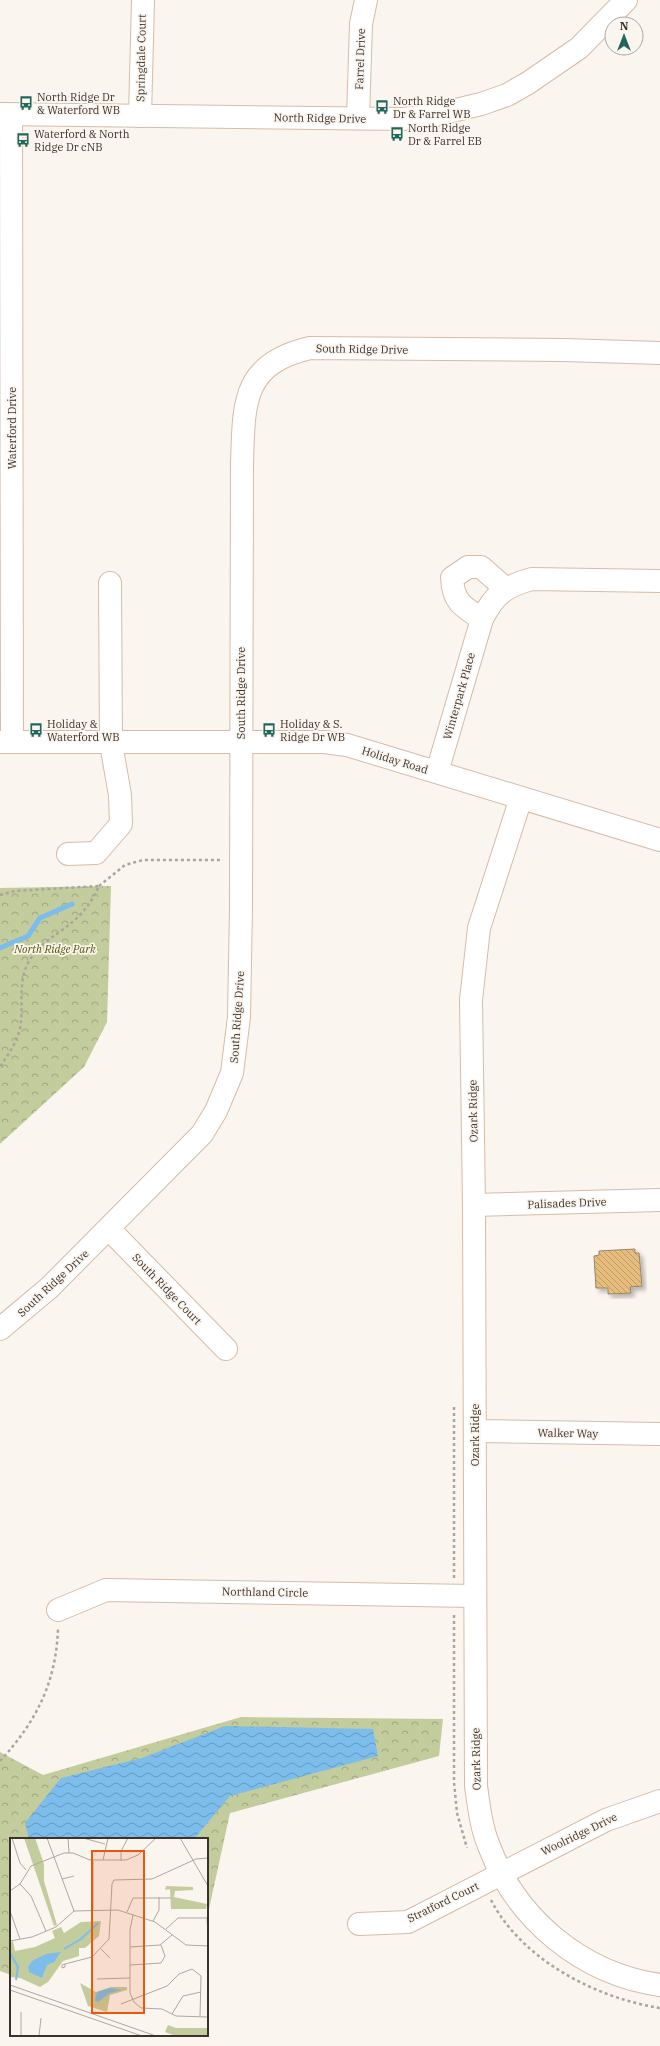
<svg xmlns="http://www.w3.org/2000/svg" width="660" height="2046" font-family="'IBM Plex Serif',serif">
<defs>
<pattern id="forest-crowns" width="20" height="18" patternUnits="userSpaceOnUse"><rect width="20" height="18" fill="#c3cc9c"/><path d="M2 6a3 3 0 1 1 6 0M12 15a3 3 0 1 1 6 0" fill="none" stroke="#a0a67f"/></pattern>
<pattern id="water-waves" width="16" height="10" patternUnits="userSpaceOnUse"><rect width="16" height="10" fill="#7cbdec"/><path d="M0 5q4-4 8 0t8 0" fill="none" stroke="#679abf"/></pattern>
<pattern id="building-back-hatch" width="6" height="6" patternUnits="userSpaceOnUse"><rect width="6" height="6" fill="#e7bd7d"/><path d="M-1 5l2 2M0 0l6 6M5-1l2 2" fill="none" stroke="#bc9a66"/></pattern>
<filter id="shadow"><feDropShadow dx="3.5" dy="3.5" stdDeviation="2" flood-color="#0004"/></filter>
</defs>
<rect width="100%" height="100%" fill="#fbf5f0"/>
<g fill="url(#forest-crowns)">
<polygon points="111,886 107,1022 84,1067 0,1144 0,888"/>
<polygon points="241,1717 443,1719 439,1756 230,1813 207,1918 207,1839 11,1839 11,1975 0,1971 0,1752 43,1775"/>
</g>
<polygon fill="url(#water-waves)" points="225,1726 373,1729 378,1756 230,1796 194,1839 29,1839 25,1823 61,1778 142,1758"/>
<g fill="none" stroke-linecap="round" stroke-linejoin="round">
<polyline stroke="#7cbdec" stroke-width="5" points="0,948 28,936 40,918 72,904"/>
</g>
<polygon fill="url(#building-back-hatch)" stroke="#97856a" filter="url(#shadow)" points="635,1249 635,1253 639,1253 642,1286 630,1287 631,1293 608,1294 608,1288 596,1288 594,1256 599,1255 599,1251"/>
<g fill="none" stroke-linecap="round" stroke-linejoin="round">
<defs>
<g id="minor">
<polyline points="0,114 402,119 431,116 481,104 507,95 528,83 579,48 626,0"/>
<polyline points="11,115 12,742"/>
<polyline points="140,116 143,0"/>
<polyline points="358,118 361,24 366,0"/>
<path d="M482,619C463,607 453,602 452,578L468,567H481L506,589"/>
<polyline points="0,742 324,742 347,745 660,840"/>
<path d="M437,772L482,619C494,595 505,586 532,579L660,581"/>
<path d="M521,798L479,928L471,1000L474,1205L476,1786C479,1807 481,1827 489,1846C516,1919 582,1974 660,1985"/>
<polyline points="68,854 96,853 121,824 120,795 111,744 110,583"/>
<polyline points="474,1205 660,1200"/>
<polyline points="109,1229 226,1349"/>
<path d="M0,1329L49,1288L202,1134L216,1111L232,1073L239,1017L241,907L242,464C244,404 241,364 310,348L564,350L660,353"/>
<polyline points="476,1431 660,1434"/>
<polyline points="58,1610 106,1590 475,1596"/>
<polyline points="359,1924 408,1922 606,1820 660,1801"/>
</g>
</defs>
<use href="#minor" stroke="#d7bba5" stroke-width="24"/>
<g stroke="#aca49d" stroke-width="2.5" stroke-dasharray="3 3" stroke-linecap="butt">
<polyline points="99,886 125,865 143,860 223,860"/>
<path d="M0,895L15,891L99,886C94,897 88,907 79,916C63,932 41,941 29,961C18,981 23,1002 21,1023C19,1040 9,1053 0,1067"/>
<polyline points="454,1407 454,1578"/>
<polyline points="454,1615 454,1782 457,1813 467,1848"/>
<path d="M0,1761C36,1722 56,1683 58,1629"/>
<path d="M491,1900C522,1960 596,1998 660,2008"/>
</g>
<use href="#minor" stroke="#fff" stroke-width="22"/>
</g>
<defs>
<symbol id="bus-bare" viewBox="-9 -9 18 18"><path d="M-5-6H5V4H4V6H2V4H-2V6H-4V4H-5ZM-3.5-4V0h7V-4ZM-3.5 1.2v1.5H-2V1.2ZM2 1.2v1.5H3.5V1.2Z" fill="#21675a" stroke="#fbf5f0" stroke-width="2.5" paint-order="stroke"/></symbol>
</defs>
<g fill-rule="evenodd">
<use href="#bus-bare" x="16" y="93" width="20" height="20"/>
<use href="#bus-bare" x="372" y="97" width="20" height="20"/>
<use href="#bus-bare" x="387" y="124" width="20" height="20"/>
<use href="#bus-bare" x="13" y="130" width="20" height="20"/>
<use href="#bus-bare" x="26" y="720" width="20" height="20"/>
<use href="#bus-bare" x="259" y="720" width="20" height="20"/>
</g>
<g text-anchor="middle" stroke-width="3.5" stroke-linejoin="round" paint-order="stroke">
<g font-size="11" fill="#3d3229" stroke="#fbf5f0">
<text transform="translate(141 58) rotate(-89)" y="4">Springdale Court</text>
<text transform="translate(360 59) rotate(-88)" y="4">Farrel Drive</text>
<text transform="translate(320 118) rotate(1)" y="4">North Ridge Drive</text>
<text transform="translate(362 349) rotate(1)" y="4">South Ridge Drive</text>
<text transform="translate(12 428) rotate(-90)" y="4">Waterford Drive</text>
<text transform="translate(241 693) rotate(-90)" y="4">South Ridge Drive</text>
<text transform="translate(459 696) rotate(-74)" y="4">Winterpark Place</text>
<text transform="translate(395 760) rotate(17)" y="4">Holiday Road</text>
<text transform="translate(237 1017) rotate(-86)" y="4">South Ridge Drive</text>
<text transform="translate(473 1111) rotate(-91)" y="4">Ozark Ridge</text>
<text transform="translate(567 1203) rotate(-2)" y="4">Palisades Drive</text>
<text transform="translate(53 1283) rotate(-43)" y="4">South Ridge Drive</text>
<text transform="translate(167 1289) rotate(46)" y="4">South Ridge Court</text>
<text transform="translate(568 1433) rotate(1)" y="4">Walker Way</text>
<text transform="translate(475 1435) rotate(-90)" y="4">Ozark Ridge</text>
<text transform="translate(265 1592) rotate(1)" y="4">Northland Circle</text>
<text transform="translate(476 1759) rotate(-91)" y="4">Ozark Ridge</text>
<text transform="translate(579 1834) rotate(-26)" y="4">Woolridge Drive</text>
<text transform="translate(443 1902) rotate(-26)" y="4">Stratford Court</text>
</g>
<g font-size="11" fill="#3d3229" stroke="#fbf5f0" text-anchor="start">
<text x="37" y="101">North Ridge Dr<tspan x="37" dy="13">&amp; Waterford WB</tspan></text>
<text x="393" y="105">North Ridge<tspan x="393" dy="13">Dr &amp; Farrel WB</tspan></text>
<text x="408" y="132">North Ridge<tspan x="408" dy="13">Dr &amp; Farrel EB</tspan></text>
<text x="34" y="138">Waterford &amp; North<tspan x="34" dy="13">Ridge Dr cNB</tspan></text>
<text x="47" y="728">Holiday &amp;<tspan x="47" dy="13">Waterford WB</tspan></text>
<text x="280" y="728">Holiday &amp; S.<tspan x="280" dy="13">Ridge Dr WB</tspan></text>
</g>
<g font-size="11" font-style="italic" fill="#505800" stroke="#fbf5f0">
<text x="55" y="953">North Ridge Park</text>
</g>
</g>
<g transform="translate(10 1838)">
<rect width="198" height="198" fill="#fbf5f0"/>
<path d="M14,0H25L34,26V43L47,87L44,88ZM156,48L183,49V52L165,53L164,59L197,66L196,71H161L160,51L155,52ZM91,83L89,98L75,110H69V118L53,123L38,144L30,149L10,140L0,139V104L3,103L5,113L25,109L45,100L42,93L51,89L54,95L71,84ZM70,145L86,154L101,149H117V152L100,157L97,174L78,168ZM158,187L166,190H197L198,198H166L155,194Z" fill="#c3cc9c"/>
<path d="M51,114L44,124L37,127L32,140L19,134L18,129L22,123L36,116ZM100,150L112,152L100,155L88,164L85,162L87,154Z" fill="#7cbdec"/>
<path fill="none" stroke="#7cbdec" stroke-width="2" d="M54,111L71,101L88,85M0,115L8,129L6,142"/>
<path fill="none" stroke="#afa7a0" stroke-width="1" d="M2,0L10,25L16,32M37,0L64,73M58,0L59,15M73,0L95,6M170,0L198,48M93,22L98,0M83,23V72M111,23V13L118,0M52,41L64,38M10,46L21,58L36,93M0,53L10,46L21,28L54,15H63L80,22H116L128,17L146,0M0,73L10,101M117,74L123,60H161M123,77L120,92V155L124,164L131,170L152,171L166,178L198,179M197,80L198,98M143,83L149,72V59M156,91L168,80H198M0,103L22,99L46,89L64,73L108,72L145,84L176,107L198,108M120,109L150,107L162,97M91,111L100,120M55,126L82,119L99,101L102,46L104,42L142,41L186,21L198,20M55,126V129L52,130V127ZM120,127L151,125L155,118L151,107M87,141L120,140M0,147L146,198M0,152L132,198M111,166L157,148L169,136L182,131L191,138L190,178M162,176L173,158L191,154M11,198V174M29,198L31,180"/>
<path fill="#e8590c" fill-opacity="0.15" stroke="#e8590c" stroke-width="2" d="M82,13H134V175H82Z"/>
<rect width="198" height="198" fill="none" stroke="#3d3229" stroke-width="2"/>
</g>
<g transform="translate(624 36)"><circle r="19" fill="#fbf5f0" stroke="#afa7a0"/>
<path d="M0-3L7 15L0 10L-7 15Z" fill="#21675a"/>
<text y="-6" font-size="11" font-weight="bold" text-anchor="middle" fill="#3d3229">N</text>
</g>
</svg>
